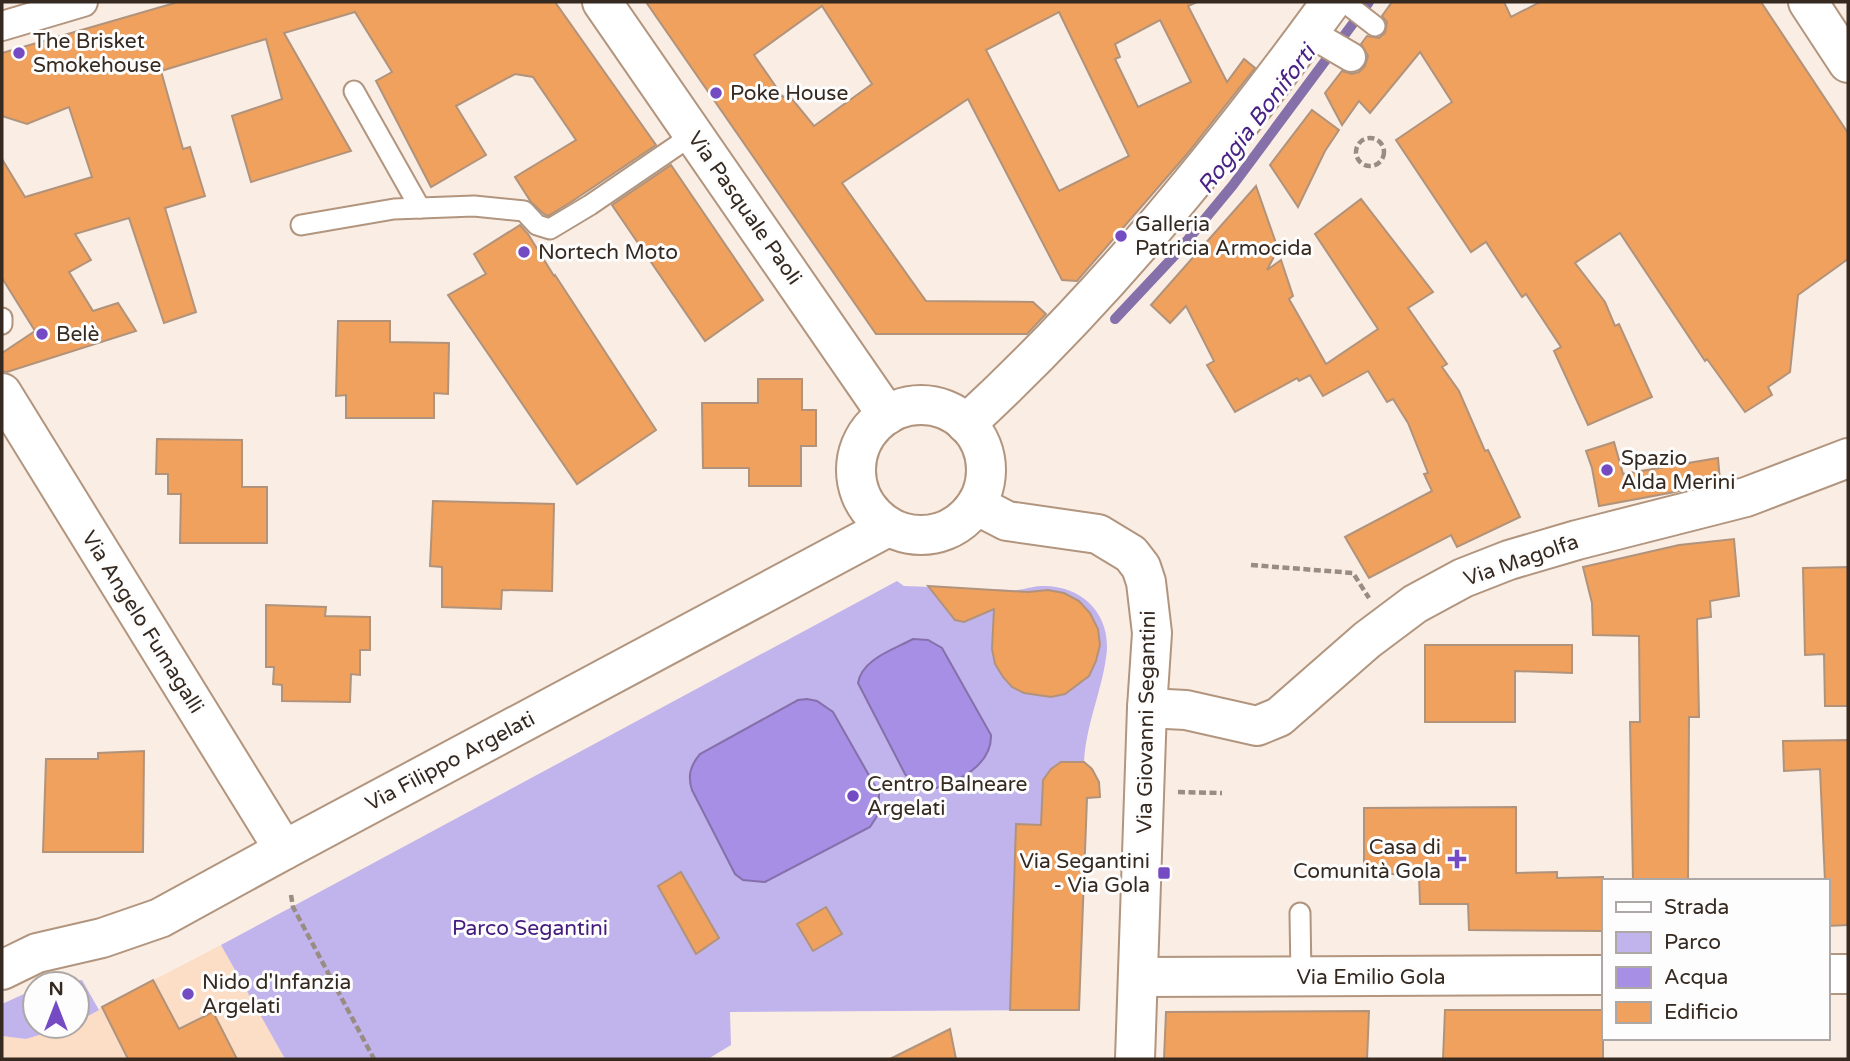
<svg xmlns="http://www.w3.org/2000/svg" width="1850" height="1061" font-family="'Varela Round',sans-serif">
<rect width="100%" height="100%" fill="#faede3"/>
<polygon fill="#fcddc5" points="221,945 285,1059 2,1059 2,1036 26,1039 69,1026 77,1026 77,1022 102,1007"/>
<g fill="#c1b3ec">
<path d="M897,581L904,586C940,587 975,589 1011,590C1022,591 1032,586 1042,586C1083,585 1113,616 1106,658C1101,693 1086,725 1084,762C1096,772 1099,781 1100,797L1087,798L1079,1010L730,1012L731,1045L708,1059H285L221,945Z"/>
<polygon points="82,980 99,1010 77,1022 77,984 53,984"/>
<polygon points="35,989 35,1026 69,1026 26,1039 2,1036 2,1004"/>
</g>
<g fill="#a78fe5" stroke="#8570aa" stroke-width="2">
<path d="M913,639L928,640L942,648L991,735C992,765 958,782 933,789L912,783L905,774L858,683C862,659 893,650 913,639Z"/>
<path d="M807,699L817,701L833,712L879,793V813L870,827L765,882L743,880L735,874L692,790C687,775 691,765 700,754L798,700Z"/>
</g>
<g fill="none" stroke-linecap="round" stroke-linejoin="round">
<polyline stroke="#8570aa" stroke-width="10" points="1115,319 1176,254 1233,185 1369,2"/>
</g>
<g fill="#efa15d" stroke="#b1937c" stroke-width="2" fill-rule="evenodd">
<polygon points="178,2 555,2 656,145 571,202 548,216 544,214 531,202 515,177 576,140 533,77 515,74 456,106 486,155 431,187 376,81 392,72 355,12 284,33 351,151 251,182 232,116 282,99 266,39 161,71 183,149 190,147 205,196 165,208 196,312 164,323 129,218 75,234 91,260 69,272 93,311 118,303 136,331 7,372 2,371 2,353 35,331 2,278 2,159 25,197 92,177 69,107 27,124 2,116 2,53"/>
<path d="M646,2H1197L1188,6L1227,82L1244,59L1255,68L1187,154L1077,281L1062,280L968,99L842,183L926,301L1033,302L1046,314L1027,334H876ZM822,6L872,84L814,126L788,94L783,97L754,55ZM1059,12L1129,156L1059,191L986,50ZM1160,20L1191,82L1138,107L1115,59L1120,57L1115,44Z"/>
<polygon points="1392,2 1504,2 1511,17 1540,2 1761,2 1848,133 1848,259 1798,295 1790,372 1768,387 1772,395 1745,412 1707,359 1705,361 1620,233 1575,263 1605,302 1615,326 1619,324 1652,397 1588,425 1554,351 1561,347 1526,294 1522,297 1486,242 1471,252 1396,140 1452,102 1420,52 1370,113 1359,101 1342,125 1325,93 1342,71 1352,74 1359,72 1365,66 1368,56 1361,44 1367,36 1379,38 1385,33 1387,22 1382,16"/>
<polygon points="1312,110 1339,130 1325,151 1298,207 1270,165"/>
<polygon points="671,165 763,300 705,341 612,205"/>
<polygon points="1256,186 1278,249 1267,270 1281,260 1293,296 1289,299 1326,364 1378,329 1315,234 1361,199 1433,292 1408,308 1447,364 1442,367 1459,391 1485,451 1488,450 1520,517 1457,547 1451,535 1369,578 1345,537 1432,491 1424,474 1428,473 1408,423 1393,399 1387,402 1368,371 1323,396 1310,375 1299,381 1297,378 1235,412 1207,365 1214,361 1186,306 1170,323 1151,305"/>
<polygon points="520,225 528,234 554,276 555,275 656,430 577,484 448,295 486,274 474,254"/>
<polygon points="338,321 390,321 390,342 449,343 448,394 434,393 434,418 346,418 346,395 336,396"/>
<polygon points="758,379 802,379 802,410 816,410 816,446 801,446 801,486 749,486 749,468 703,468 702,403 758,403"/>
<polygon points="157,439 242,440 242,487 267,487 267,543 180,543 181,494 168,494 168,474 156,474"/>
<polygon points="1614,442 1623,474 1718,458 1720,481 1675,492 1599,506 1592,468 1586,451"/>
<polygon points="433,501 554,504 552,591 502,590 501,609 442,607 442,567 430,566"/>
<polygon points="1734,539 1739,596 1710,601 1711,617 1697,619 1699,717 1689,717 1688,881 1633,881 1630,722 1640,722 1639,636 1593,635 1592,603 1583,567 1679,545"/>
<polygon points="1848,567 1848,706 1825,706 1824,654 1805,655 1803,568"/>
<polygon points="928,586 1028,592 1048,590 1064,593 1079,601 1090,613 1098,629 1100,645 1096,661 1089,676 1065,694 1051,697 1024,693 1012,687 1003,677 995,664 992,649 994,609 964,622 955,620"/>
<polygon points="266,605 326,607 325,616 370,617 370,650 360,650 360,675 351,674 350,702 282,701 282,685 273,684 274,667 266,667"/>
<polygon points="1425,645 1572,645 1572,673 1515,671 1515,722 1425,722"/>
<polygon points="1848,740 1848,925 1827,926 1827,881 1825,881 1820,769 1784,771 1783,741"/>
<polygon points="144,751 143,852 43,852 46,759 98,759 98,753"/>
<polygon points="1061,762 1084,762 1092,769 1099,782 1100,797 1087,798 1079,1010 1010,1010 1016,824 1041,825 1043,780 1051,769"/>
<polygon points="1516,807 1516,873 1557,872 1557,878 1603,877 1603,931 1469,930 1468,904 1420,904 1419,875 1364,873 1364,808"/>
<polygon points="681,872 719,938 696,954 658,886"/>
<polygon points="826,907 842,934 813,951 797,924"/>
<polygon points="153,980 179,1029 213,1012 237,1059 128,1059 102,1007"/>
<polygon points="1445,1010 1603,1010 1603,1059 1443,1059"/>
<polygon points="1369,1011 1367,1059 1164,1059 1166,1012"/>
<polygon points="950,1029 956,1059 890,1059"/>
</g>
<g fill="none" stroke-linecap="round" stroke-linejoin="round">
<defs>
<g id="service">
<polyline points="1344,2 1375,26"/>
<polyline points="354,91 420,208"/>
<polyline points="301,225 394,209 474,206 524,211 537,225 550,229 590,205 694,134"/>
<polyline points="2,318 2,324"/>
<polyline points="1300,913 1301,977"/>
</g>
<g id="pedestrian">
<polyline points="2,26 83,2"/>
<polyline points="1315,36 1351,57"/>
</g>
<g id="minor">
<polyline points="602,2 887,415"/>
<polyline points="1808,2 1848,63"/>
<polyline points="2,393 284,850"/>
<circle cx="921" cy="470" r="65"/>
<path d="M966,424C1103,298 1222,152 1331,2"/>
<polyline points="976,505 1007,521 1098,534 1131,554 1141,567 1146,582 1152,633 1147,708 1135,1059"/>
<polyline points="1147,708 1186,710 1257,726 1279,717 1367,640 1415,604 1463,578 1509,560 1577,540 1746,497 1848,458"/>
<polyline points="2,970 37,953 102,938 160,918 284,850 888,527"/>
<polyline points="1827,974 1848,974"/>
<polyline points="1139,977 1603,975"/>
</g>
</defs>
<use href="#service" stroke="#b2957e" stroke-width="23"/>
<use href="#pedestrian" stroke="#b2957e" stroke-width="32"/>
<use href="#minor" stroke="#b2957e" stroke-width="42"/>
<g stroke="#998d83" stroke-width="4.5" stroke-dasharray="7 3.5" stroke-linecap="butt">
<circle cx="1370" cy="152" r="14"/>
<polyline points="1251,565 1353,573 1369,598"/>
<polyline points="1178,792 1222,793"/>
<polyline points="291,895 293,907 374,1059"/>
</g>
<use href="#service" stroke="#fff" stroke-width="19"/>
<use href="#pedestrian" stroke="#fff" stroke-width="28"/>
<use href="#minor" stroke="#fff" stroke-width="38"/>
</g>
<g fill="#754bc4" stroke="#fdfdfd" stroke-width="2.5">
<circle cx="19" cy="53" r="7"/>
<circle cx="716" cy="93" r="7"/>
<circle cx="1121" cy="236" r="7"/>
<circle cx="524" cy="252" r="7"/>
<circle cx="42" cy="334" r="7"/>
<circle cx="1607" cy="470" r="7"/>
<circle cx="853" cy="796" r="7"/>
<path d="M1453.5 848.5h7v7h7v7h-7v7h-7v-7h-7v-7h7z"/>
<rect x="1157" y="866" width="14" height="14" rx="3.5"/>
<circle cx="188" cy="994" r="7"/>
</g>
<g text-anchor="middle" stroke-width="6" stroke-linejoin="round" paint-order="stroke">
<g font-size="21" fill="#352920" stroke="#fdfdfd" text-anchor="start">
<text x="33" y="48">The Brisket<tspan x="33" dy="24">Smokehouse</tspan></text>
<text x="730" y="100">Poke House</text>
<text x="1135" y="231">Galleria<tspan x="1135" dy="24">Patricia Armocida</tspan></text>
<text x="538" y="259">Nortech Moto</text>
<text x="56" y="341">Belè</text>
<text x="1621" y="465">Spazio<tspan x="1621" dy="24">Alda Merini</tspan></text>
<text x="867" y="791">Centro Balneare<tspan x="867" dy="24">Argelati</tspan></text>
<text x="1441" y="854" text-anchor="end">Casa di<tspan x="1441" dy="24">Comunità Gola</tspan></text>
<text x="1150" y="868" text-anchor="end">Via Segantini<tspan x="1150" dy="24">- Via Gola</tspan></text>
<text x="202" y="989">Nido d'Infanzia<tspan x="202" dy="24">Argelati</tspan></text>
</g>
<g font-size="21" fill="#352920" stroke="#fdfdfd">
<text transform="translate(745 208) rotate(55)" y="7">Via Pasquale Paoli</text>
<text transform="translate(1521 560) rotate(-19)" y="7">Via Magolfa</text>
<text transform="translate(143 622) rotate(58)" y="7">Via Angelo Fumagalli</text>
<text transform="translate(1146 722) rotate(-89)" y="7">Via Giovanni Segantini</text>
<text transform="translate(450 761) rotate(-28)" y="7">Via Filippo Argelati</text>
<text x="1371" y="984">Via Emilio Gola</text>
</g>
<g font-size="21" fill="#441b7f" stroke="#fdfdfd">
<text x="530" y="935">Parco Segantini</text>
</g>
<g font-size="23" font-style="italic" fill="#492185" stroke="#fdfdfd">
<text transform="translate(1256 119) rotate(-53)" y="8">Roggia Boniforti</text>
</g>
</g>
<rect width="1850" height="1061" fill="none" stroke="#352920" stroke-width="7"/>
<rect x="1602" y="879" width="228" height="161" fill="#fdfdfd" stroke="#ada8a5" stroke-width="2"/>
<rect x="1616" y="902" width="35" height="10" fill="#ffffff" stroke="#ada8a5" stroke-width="2"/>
<text x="1664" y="914" font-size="21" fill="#352920">Strada</text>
<rect x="1616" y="932" width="35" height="21" fill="#c1b3ec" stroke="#ada8a5" stroke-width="2"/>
<text x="1664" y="949" font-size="21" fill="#352920">Parco</text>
<rect x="1616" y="967" width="35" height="21" fill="#a78fe5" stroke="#ada8a5" stroke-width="2"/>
<text x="1664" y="984" font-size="21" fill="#352920">Acqua</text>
<rect x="1616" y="1002" width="35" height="21" fill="#efa15d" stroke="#ada8a5" stroke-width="2"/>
<text x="1664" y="1019" font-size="21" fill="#352920">Edificio</text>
<g transform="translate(56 1005)"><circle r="33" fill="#fdfdfd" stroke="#ada8a5" stroke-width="2"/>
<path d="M0-5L12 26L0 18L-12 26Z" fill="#754bc4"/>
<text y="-10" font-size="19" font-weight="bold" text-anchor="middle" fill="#352920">N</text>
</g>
</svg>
